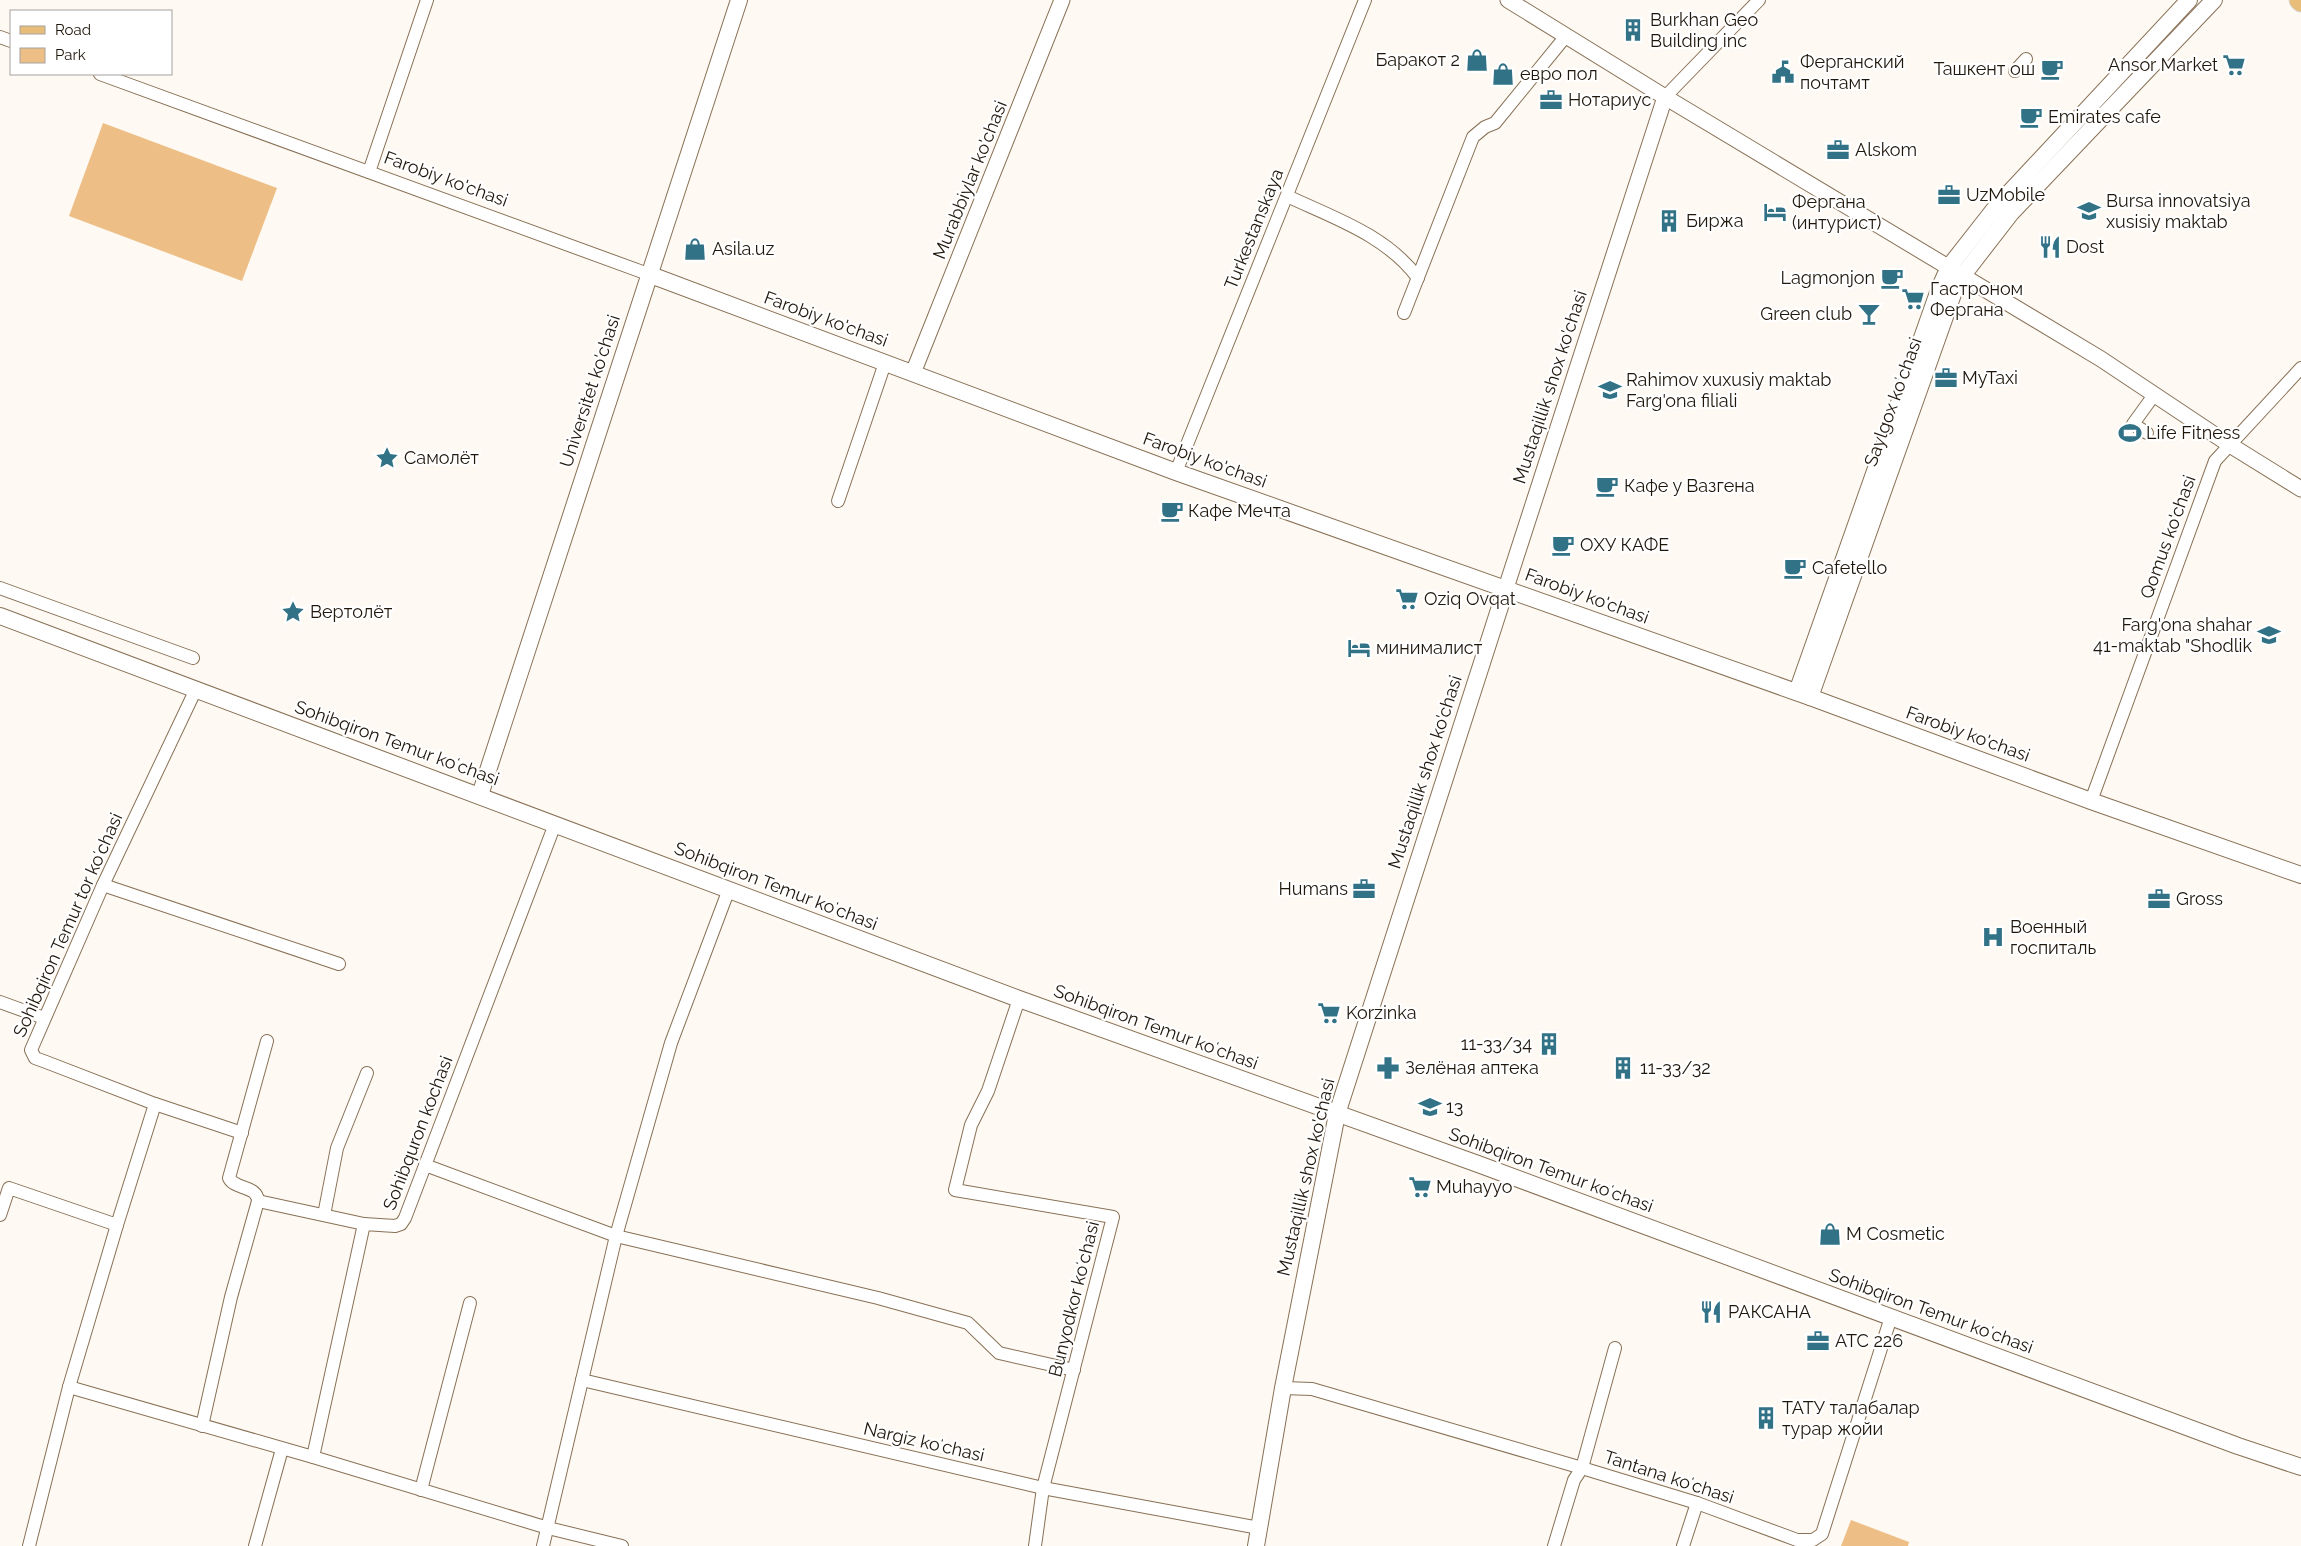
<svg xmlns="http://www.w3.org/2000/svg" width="2301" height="1546" font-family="Raleway,sans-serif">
<rect width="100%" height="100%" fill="#fef9f3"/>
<g fill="#edbf86">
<polygon points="103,123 277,188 242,281 69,216"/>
<polygon points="1851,1520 1909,1542 1908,1546 1841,1546"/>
</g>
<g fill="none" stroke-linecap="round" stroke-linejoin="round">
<defs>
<g id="minor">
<polyline points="0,37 11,41"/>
<polyline points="2015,71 2026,59"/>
<polyline points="100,74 648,274"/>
<polyline points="1665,97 1759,0"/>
<polyline points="369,172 427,0"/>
<path d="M1287,196C1334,218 1386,235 1418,278"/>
<polyline points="1404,313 1473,137 1485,127 1495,123 1566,36"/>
<polyline points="2147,433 2133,424 2154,395"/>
<polyline points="1176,472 1365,0"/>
<polyline points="838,501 885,363"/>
<polyline points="0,588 193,658"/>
<polyline points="196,689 103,885 31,1050 35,1058 46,1062 155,1104 242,1133"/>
<polyline points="2091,801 2215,461 2301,368"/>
<polyline points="103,885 339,964"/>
<polyline points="1019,999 988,1091 971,1125 955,1190 1113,1217 1043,1488 1035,1546"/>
<polyline points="0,1002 44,1018"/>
<polyline points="425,1165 616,1236 878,1298 968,1323 999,1353 1074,1370"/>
<polyline points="258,1201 364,1224"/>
<polyline points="0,1215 9,1188 117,1225 155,1104"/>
<polyline points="324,1215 337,1148 367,1073"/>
<polyline points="582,1380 1043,1488 1259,1528"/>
<polyline points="69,1387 117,1225"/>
<polyline points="1283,1388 1312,1389 1582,1468 1697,1503 1797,1540 1813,1540 1822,1534 1891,1317"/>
<path d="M202,1426L231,1297L258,1201C257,1185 235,1190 229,1178L267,1041"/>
<polyline points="313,1457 364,1224 395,1226 401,1224 405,1218 555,824"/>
<polyline points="421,1490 470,1303"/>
<polyline points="29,1546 69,1387 313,1457 548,1528 622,1546"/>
<polyline points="255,1546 282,1449"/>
<polyline points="543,1546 616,1236 671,1043 729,889"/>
<polyline points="1554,1546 1574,1480 1582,1468 1615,1348"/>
<polyline points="1683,1546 1697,1503"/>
</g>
<g id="tertiary">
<polyline points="1508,0 1665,97 2101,359 2230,445 2301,489"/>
<polyline points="913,373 1062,0"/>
<polyline points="1506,588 1665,97"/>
</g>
<g id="secondary">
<polyline points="648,274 1176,472 1810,697 2091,801 2301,875"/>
<polyline points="0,616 1019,999 1478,1164 2238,1446 2301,1467"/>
<polyline points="1797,692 1940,287 1949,267 1996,207 2189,0"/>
<polyline points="1810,697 1953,294 1963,275 2011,213 2214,0"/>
<polyline points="480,795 739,0"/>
<polyline points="1256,1546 1283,1388 1337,1114 1506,588"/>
</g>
<polyline id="primary" points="2299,0 2301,2"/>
</defs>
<use href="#minor" stroke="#887156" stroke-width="14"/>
<use href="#tertiary" stroke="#887156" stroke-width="17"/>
<use href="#secondary" stroke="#887156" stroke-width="18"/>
<use href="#primary" stroke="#d7d5d3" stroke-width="21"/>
<use href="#minor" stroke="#fff" stroke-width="12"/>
<use href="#tertiary" stroke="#fff" stroke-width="15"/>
<use href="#secondary" stroke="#fff" stroke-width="16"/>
<use href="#primary" stroke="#e8bd79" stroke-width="19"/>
</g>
<defs>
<symbol id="building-bare" viewBox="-9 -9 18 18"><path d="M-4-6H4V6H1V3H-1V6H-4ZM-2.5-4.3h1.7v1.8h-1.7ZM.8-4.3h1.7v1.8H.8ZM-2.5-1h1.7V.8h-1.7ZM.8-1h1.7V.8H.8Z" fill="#327286" stroke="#fff" stroke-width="2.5" paint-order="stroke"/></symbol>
<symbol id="shop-bare" viewBox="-9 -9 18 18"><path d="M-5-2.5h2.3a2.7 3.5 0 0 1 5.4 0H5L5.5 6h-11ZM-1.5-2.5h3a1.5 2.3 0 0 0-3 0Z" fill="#327286" stroke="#fff" stroke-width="2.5" paint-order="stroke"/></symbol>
<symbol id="supermarket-bare" viewBox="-9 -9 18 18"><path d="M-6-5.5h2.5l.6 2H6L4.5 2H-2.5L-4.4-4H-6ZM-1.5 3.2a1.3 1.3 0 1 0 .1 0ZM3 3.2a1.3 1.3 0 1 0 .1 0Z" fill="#327286" stroke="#fff" stroke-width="2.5" paint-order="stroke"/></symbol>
<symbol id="cafe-bare" viewBox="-9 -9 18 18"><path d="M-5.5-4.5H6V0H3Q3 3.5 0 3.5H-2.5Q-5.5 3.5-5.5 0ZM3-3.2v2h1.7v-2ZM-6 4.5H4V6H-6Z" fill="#327286" stroke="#fff" stroke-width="2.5" paint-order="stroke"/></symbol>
<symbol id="civic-bare" viewBox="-9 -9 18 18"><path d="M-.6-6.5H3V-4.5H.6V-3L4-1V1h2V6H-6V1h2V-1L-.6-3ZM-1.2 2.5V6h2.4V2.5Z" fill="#327286" stroke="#fff" stroke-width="2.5" paint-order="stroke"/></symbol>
<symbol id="office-bare" viewBox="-9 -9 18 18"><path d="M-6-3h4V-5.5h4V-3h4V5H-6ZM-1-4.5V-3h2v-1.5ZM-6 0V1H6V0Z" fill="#327286" stroke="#fff" stroke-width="2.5" paint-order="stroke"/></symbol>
<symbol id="school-bare" viewBox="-9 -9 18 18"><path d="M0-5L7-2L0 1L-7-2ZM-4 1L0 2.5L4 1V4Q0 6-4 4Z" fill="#327286" stroke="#fff" stroke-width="2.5" paint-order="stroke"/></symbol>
<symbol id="hotel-bare" viewBox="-9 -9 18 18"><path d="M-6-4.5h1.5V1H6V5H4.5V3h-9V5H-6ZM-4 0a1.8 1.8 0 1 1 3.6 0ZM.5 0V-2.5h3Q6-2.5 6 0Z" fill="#327286" stroke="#fff" stroke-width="2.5" paint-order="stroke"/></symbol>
<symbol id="restaurant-bare" viewBox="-9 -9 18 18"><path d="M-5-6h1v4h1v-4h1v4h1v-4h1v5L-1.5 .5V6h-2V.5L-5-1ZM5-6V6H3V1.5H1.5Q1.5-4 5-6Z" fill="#327286" stroke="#fff" stroke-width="2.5" paint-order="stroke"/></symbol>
<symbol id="bar-bare" viewBox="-9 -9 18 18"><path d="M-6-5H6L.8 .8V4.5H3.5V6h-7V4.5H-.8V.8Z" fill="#327286" stroke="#fff" stroke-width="2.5" paint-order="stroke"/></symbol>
<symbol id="stadium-bare" viewBox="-9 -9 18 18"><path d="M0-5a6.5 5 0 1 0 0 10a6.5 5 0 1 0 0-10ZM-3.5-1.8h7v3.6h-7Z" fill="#327286" stroke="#fff" stroke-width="2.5" paint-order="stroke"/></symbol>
<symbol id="sight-bare" viewBox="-9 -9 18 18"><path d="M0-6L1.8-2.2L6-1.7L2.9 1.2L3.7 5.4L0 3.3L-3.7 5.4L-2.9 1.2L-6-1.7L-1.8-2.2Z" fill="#327286" stroke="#fff" stroke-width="2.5" paint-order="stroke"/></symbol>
<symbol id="hospital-bare" viewBox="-9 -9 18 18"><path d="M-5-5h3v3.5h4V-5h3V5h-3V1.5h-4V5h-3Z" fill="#327286" stroke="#fff" stroke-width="2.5" paint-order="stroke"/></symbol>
<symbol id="pharmacy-bare" viewBox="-9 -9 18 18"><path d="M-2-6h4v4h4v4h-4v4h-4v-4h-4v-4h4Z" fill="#327286" stroke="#fff" stroke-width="2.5" paint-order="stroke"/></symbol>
</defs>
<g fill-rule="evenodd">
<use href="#building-bare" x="1617" y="14" width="32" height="32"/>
<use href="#shop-bare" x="1461" y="44" width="32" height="32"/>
<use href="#supermarket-bare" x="2218" y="49" width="32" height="32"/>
<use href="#cafe-bare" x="2036" y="53" width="32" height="32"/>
<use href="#civic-bare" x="1767" y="56" width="32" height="32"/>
<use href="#shop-bare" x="1487" y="58" width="32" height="32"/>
<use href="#office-bare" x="1535" y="84" width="32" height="32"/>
<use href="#cafe-bare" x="2015" y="101" width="32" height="32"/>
<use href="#office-bare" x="1822" y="134" width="32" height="32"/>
<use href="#office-bare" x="1933" y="179" width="32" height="32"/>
<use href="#school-bare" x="2073" y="195" width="32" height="32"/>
<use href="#hotel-bare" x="1759" y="196" width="32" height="32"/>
<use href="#building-bare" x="1653" y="205" width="32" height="32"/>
<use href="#restaurant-bare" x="2034" y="231" width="32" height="32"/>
<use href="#shop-bare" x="679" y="233" width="32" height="32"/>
<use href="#cafe-bare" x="1876" y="262" width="32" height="32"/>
<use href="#supermarket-bare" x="1897" y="283" width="32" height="32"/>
<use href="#bar-bare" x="1853" y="298" width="32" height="32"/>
<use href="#office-bare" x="1930" y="362" width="32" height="32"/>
<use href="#school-bare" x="1594" y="374" width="32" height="32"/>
<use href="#stadium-bare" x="2114" y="417" width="32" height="32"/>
<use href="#sight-bare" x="371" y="442" width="32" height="32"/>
<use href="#cafe-bare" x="1591" y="470" width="32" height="32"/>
<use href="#cafe-bare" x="1156" y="495" width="32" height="32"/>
<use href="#cafe-bare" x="1547" y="529" width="32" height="32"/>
<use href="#cafe-bare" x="1779" y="552" width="32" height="32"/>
<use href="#supermarket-bare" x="1391" y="583" width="32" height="32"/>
<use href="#sight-bare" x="277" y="596" width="32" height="32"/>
<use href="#school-bare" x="2253" y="619" width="32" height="32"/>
<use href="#hotel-bare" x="1343" y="632" width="32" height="32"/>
<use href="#office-bare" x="1348" y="873" width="32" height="32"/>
<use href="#office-bare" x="2143" y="883" width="32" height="32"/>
<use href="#hospital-bare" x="1977" y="921" width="32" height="32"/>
<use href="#supermarket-bare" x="1313" y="997" width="32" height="32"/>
<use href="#building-bare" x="1533" y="1028" width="32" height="32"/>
<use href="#pharmacy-bare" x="1372" y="1052" width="32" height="32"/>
<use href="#building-bare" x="1607" y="1052" width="32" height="32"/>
<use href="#school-bare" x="1414" y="1091" width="32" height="32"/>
<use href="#supermarket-bare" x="1404" y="1171" width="32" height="32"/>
<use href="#shop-bare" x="1814" y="1218" width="32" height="32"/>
<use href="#restaurant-bare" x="1695" y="1296" width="32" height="32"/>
<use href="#office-bare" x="1802" y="1325" width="32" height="32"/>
<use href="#building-bare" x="1750" y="1402" width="32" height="32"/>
</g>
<g text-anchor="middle" stroke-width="4.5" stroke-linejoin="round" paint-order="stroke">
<g font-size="18" fill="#20170c" stroke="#fff" text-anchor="start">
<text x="1650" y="26">Burkhan Geo<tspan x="1650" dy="21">Building inc</tspan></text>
<text x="1460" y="66" text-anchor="end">Баракот 2</text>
<text x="1800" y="68">Ферганский<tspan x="1800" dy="21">почтамт</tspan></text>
<text x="2218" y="71" text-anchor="end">Ansor Market</text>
<text x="2035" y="75" text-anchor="end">Ташкент ош</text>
<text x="1520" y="80">евро пол</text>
<text x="1568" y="106">Нотариус</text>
<text x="2048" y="123">Emirates cafe</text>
<text x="1855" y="156">Alskom</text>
<text x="1966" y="201">UzMobile</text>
<text x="2106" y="207">Bursa innovatsiya<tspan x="2106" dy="21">xusisiy maktab</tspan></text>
<text x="1792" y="208">Фергана<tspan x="1792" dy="21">(интурист)</tspan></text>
<text x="1686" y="227">Биржа</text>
<text x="2066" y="253">Dost</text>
<text x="712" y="255">Asila.uz</text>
<text x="1875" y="284" text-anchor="end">Lagmonjon</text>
<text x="1930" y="295">Гастроном<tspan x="1930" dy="21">Фергана</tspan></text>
<text x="1852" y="320" text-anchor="end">Green club</text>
<text x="1962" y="384">MyTaxi</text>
<text x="1626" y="386">Rahimov xuxusiy maktab<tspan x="1626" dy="21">Farg'ona filiali</tspan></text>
<text x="2146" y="439">Life Fitness</text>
<text x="404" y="464">Самолёт</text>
<text x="1624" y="492">Кафе у Вазгена</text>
<text x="1188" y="517">Кафе Мечта</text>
<text x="1580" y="551">ОХУ КАФЕ</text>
<text x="1812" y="574">Cafetello</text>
<text x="1424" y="605">Oziq Ovqat</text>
<text x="310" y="618">Вертолёт</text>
<text x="2252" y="631" text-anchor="end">Farg'ona shahar<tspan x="2252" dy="21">41-maktab "Shodlik</tspan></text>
<text x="1376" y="654">минималист</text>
<text x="1348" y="895" text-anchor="end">Humans</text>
<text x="2176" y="905">Gross</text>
<text x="2010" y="933">Военный<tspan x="2010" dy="21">госпиталь</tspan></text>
<text x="1346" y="1019">Korzinka</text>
<text x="1532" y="1050" text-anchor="end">11-33/34</text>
<text x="1405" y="1074">Зелёная аптека</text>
<text x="1640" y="1074">11-33/32</text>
<text x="1446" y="1113">13</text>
<text x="1436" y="1193">Muhayyo</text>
<text x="1846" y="1240">M Cosmetic</text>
<text x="1728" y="1318">РАКСАНА</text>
<text x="1835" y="1347">АТС 226</text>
<text x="1782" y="1414">ТАТУ талабалар<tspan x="1782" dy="21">турар жойи</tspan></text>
</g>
<g font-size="18" fill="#20170c" stroke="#fff">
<text transform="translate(446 179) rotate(20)" y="6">Farobiy ko'chasi</text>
<text transform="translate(970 180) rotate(-68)" y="6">Murabbiylar ko'chasi</text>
<text transform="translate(1254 229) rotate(-68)" y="6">Turkestanskaya</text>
<text transform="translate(826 319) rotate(20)" y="6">Farobiy ko'chasi</text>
<text transform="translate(1550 387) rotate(-72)" y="6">Mustaqillik shox ko'chasi</text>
<text transform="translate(590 391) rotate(-72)" y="6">Universitet ko'chasi</text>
<text transform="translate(1893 402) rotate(-70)" y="6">Saylgox koʻchasi</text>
<text transform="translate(1205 460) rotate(20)" y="6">Farobiy ko'chasi</text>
<text transform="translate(2168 537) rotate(-70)" y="6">Qomus ko'chasi</text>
<text transform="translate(1587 596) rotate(20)" y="6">Farobiy ko'chasi</text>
<text transform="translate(1968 734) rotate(20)" y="6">Farobiy ko'chasi</text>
<text transform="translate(397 743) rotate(20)" y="6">Sohibqiron Temur koʻchasi</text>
<text transform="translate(1425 772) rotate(-72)" y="6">Mustaqillik shox ko'chasi</text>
<text transform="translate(776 886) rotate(21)" y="6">Sohibqiron Temur koʻchasi</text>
<text transform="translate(68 925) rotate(-66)" y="6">Sohibqiron Temur tor koʻchasi</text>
<text transform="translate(1156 1027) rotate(20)" y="6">Sohibqiron Temur koʻchasi</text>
<text transform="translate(418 1133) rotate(-69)" y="6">Sohibquron kochasi</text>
<text transform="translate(1551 1170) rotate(20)" y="6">Sohibqiron Temur koʻchasi</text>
<text transform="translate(1306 1177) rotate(-77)" y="6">Mustaqillik shox ko'chasi</text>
<text transform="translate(1074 1299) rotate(-76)" y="6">Bunyodkor koʻchasi</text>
<text transform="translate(1931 1311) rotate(20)" y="6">Sohibqiron Temur koʻchasi</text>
<text transform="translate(924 1442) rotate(13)" y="6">Nargiz koʻchasi</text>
<text transform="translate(1669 1477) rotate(18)" y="6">Tantana koʻchasi</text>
</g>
</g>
<rect x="10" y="10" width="162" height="65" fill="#ffffff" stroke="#a6a29e"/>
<rect x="20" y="26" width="25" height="8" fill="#e8bd79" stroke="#a6a29e"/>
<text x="55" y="35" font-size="15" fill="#20170c">Road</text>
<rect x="20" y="48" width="25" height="15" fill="#edbf86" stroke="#a6a29e"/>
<text x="55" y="60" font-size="15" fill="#20170c">Park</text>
</svg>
